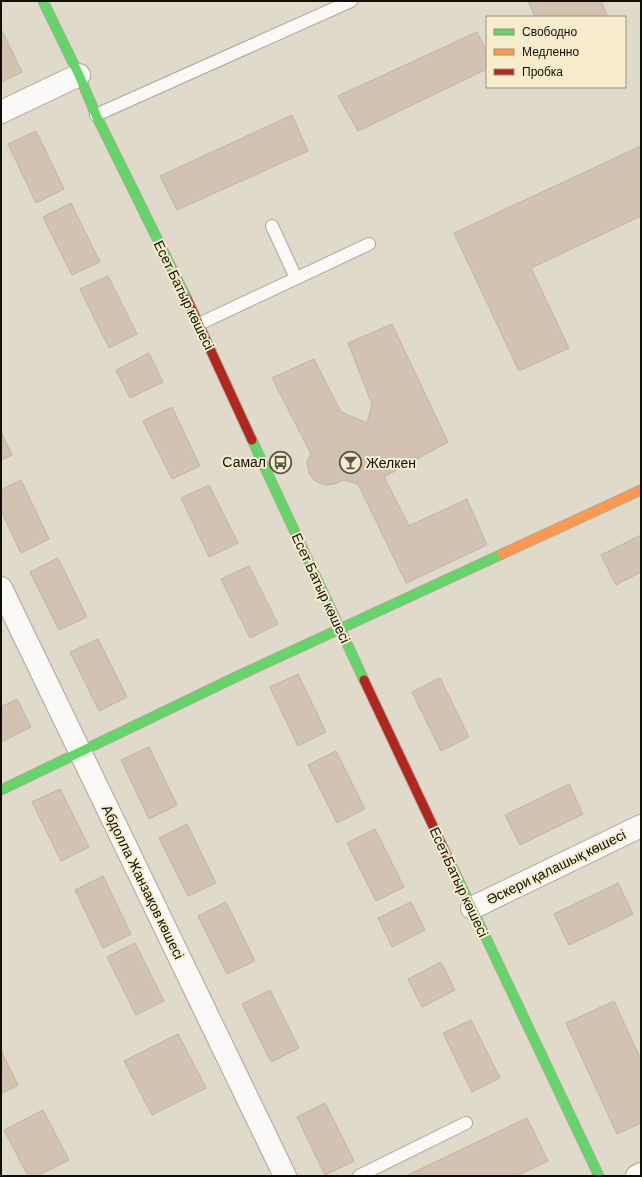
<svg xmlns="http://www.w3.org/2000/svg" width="642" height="1177" font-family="Barlow,sans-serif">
<rect width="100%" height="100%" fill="#dfdac9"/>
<g fill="#d3c2b2" stroke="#bbb3a8">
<polygon points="528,1 601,1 608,17 535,17"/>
<polygon points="1,29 22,72 1,82"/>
<polygon points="477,32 487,52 487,69 358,131 338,96"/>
<polygon points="292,115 308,151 177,210 160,176"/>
<polygon points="36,131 64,189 36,203 8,144"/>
<polygon points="641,146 641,216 531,268 569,348 519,371 454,233"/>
<polygon points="71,203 100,262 72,275 43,217"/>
<polygon points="108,276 137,334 109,348 80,289"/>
<polygon points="392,324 448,442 384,477 409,526 467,499 487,545 406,583 358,484 343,480 334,484 325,485 314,480 309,473 307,461 311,454 272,378 314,359 341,412 367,423 372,404 348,343"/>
<polygon points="149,353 163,382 130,398 116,370"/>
<polygon points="172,407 200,466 172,479 143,421"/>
<polygon points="1,432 12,455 1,460"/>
<polygon points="21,480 49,539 21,553 1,511 1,490"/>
<polygon points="209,485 238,543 209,557 181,498"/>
<polygon points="641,535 641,572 616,585 601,555"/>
<polygon points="58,558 87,617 59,630 30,572"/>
<polygon points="249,566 278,624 250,638 221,579"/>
<polygon points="98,639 127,697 99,711 70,652"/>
<polygon points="298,674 326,732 298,746 270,687"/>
<polygon points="440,678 469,737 441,751 412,692"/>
<polygon points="17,699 31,727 1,742 1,707"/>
<polygon points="149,747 177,805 149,819 121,760"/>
<polygon points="336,751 365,809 337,823 308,765"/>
<polygon points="569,784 583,814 520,845 505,815"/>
<polygon points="60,789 89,847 61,861 32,802"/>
<polygon points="187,824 216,883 188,896 159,838"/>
<polygon points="375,829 404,887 376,901 347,843"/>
<polygon points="103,876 131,934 103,948 75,890"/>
<polygon points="618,883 633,914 569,945 554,914"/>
<polygon points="226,902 255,961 227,974 198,916"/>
<polygon points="411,902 425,930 392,947 378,918"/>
<polygon points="135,943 164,1001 136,1015 107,957"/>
<polygon points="441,962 455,990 422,1007 408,979"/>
<polygon points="270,990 299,1048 271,1062 242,1004"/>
<polygon points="614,1001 641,1060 641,1123 617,1134 566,1023"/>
<polygon points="471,1020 500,1078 472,1092 443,1033"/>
<polygon points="178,1034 206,1088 152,1115 124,1061"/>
<polygon points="1,1051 18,1085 1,1094"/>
<polygon points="325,1103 354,1161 325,1175 297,1117"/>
<polygon points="43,1110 69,1160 37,1176 28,1176 4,1130"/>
<polygon points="527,1118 548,1161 516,1176 406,1176"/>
</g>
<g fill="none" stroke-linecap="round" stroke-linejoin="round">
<defs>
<g id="lane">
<polyline points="96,115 351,1"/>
<polyline points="272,226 296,278"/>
<polyline points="199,324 369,244"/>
<polyline points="359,1176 466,1123"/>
</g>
<g id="street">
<polyline points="1,112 79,75"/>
<polyline points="1,588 285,1176"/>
<polyline points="472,908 641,826"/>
<polyline points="637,1176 641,1174"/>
</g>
<g id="fast">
<polyline points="43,1 79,75 96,115 187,299"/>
<polyline points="252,440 364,680"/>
<polyline points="1,790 240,675 502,554"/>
<polyline points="449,860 599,1176"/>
</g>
<polyline id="slow" points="502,554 641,490"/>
<g id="jam">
<polyline points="187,299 252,440"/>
<polyline points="364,680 449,860"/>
</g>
</defs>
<use href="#lane" stroke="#aba79a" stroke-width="14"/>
<use href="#street" stroke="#aba79a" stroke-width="24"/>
<use href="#fast" stroke="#aba79a" stroke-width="11"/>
<use href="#slow" stroke="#aba79a" stroke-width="11"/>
<use href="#jam" stroke="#aba79a" stroke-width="11"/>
<use href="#lane" stroke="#faf9f7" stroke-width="12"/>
<use href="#street" stroke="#faf9f7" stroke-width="22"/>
<use href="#fast" stroke="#63d668" stroke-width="9"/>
<use href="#slow" stroke="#ff974d" stroke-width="9"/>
<use href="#jam" stroke="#b3261e" stroke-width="9"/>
</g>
<defs>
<symbol id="bus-ring" viewBox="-11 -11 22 22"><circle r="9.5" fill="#f7edcc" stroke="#595549" stroke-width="1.5"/><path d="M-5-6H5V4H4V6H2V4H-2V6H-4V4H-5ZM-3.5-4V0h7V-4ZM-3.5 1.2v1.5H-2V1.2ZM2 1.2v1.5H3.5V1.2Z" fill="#595549"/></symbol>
<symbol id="bar-ring" viewBox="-11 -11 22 22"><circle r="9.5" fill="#f7edcc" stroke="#595549" stroke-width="1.5"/><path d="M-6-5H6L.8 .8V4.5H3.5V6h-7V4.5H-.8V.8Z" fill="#595549"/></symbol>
</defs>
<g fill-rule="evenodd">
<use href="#bus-ring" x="268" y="450" width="25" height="25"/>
<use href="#bar-ring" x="338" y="450" width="25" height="25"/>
</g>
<g text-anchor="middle" stroke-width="4" stroke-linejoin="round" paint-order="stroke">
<g font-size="14" fill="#110e04" stroke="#f7edcc">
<text transform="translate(184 295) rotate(64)" y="5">Есет Батыр көшесі</text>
<text transform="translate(321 588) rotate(65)" y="5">Есет Батыр көшесі</text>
<text transform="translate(556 867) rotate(-26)" y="5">Әскери қалашық көшесі</text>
<text transform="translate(143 882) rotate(64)" y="5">Абдолла Жанзақов көшесі</text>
<text transform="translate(459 882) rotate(65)" y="5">Есет Батыр көшесі</text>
</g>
<g font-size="14" fill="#110e04" stroke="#f7edcc" text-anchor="end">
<text x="266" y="467">Самал</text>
<text x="366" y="468" text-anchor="start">Желкен</text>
</g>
</g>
<rect width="642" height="1177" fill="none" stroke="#110e04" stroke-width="4"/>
<rect x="486" y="16" width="140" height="72" fill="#f7edcc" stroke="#9b947c"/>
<rect x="494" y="29" width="20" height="6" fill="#63d668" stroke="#9b947c"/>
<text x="522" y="36" font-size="12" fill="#110e04">Свободно</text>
<rect x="494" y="49" width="20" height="6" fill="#ff974d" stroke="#9b947c"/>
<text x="522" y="56" font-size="12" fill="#110e04">Медленно</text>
<rect x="494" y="69" width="20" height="6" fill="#b3261e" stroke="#9b947c"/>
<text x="522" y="76" font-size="12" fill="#110e04">Пробка</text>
</svg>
